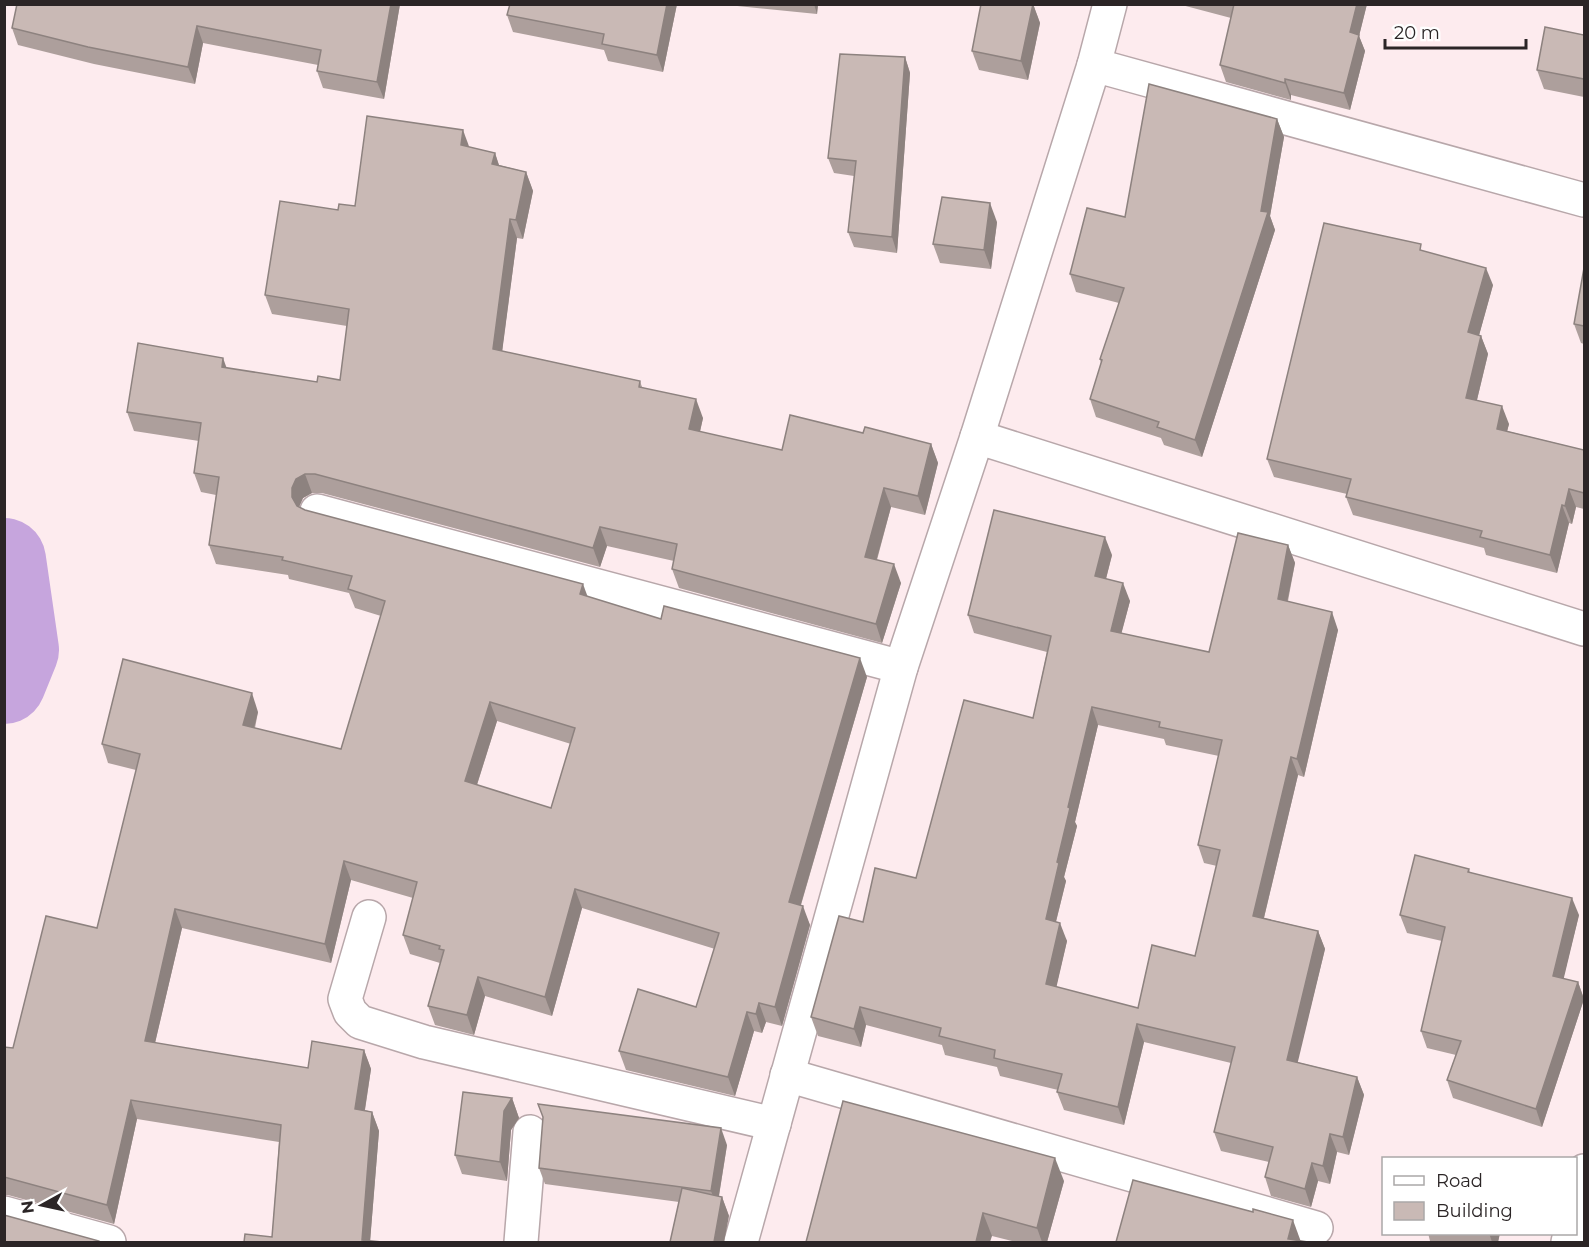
<svg xmlns="http://www.w3.org/2000/svg" width="1589" height="1247" font-family="Montserrat,sans-serif">
<rect width="100%" height="100%" fill="#fdebee"/>
<g fill="none" stroke-linecap="round" stroke-linejoin="round">
<polyline stroke="#c6a5dd" stroke-width="84" points="4,560 17,650 4,682"/>
<defs>
<g id="street">
<polyline points="1094,65 1584,200"/>
<polyline points="977,437 1094,65 1110,4"/>
<polyline points="317,511 901,667"/>
<polyline points="369,917 345,999 350,1012 360,1022 424,1042 774,1124"/>
<polyline points="787,1075 1316,1228"/>
<polyline points="1576,1211 1584,1171"/>
<polyline points="4,1213 109,1242"/>
<polyline points="521,1242 530,1132"/>
<polyline points="1568,1242 1570,1234"/>
</g>
<polyline id="secondary" points="741,1242 901,667 977,437 1584,629"/>
</defs>
<use href="#street" stroke="#b8a7aa" stroke-width="36"/>
<use href="#secondary" stroke="#b8a7aa" stroke-width="36"/>
<use href="#street" stroke="#fff" stroke-width="33"/>
<use href="#secondary" stroke="#fff" stroke-width="33"/>
</g>
<g fill="#ad9f9c" fill-rule="evenodd">
<polygon points="400,4 384,99 323,88 317,71 318,65 203,43 195,84 94,64 18,45 12,28"/>
<polygon points="510,4 677,4 663,72 608,61 604,50 513,32 507,15"/>
<polygon points="718,4 818,4 817,14"/>
<polygon points="981,4 1033,4 1040,23 1028,80 979,70 972,51"/>
<polygon points="1178,4 1367,4 1359,36 1365,51 1350,110 1291,95 1291,100 1226,82 1220,65 1231,18"/>
<polygon points="1584,35 1584,97 1544,89 1537,70"/>
<polygon points="905,57 910,73 897,253 854,247 848,232 854,176 834,173 828,158"/>
<polygon points="1277,119 1284,137 1270,216 1275,230 1202,457 1164,445 1161,438 1096,417 1090,399 1101,363 1100,359 1119,303 1076,292 1070,274 1125,217"/>
<path d="M469,147L495,153L499,165L526,172L533,191L523,239L517,238L502,351L640,381L642,387L703,418L700,432L782,450L863,433L931,444L938,463L925,515L891,507L877,560L901,583L882,643L679,588L672,569L674,561L607,546L600,567L322,493H312L303,498L299,507L305,510L661,619L867,677L801,905L810,925L782,1026L766,1022L762,1033L754,1031L735,1096L626,1070L619,1051L696,1007L715,949L582,908L552,1016L485,996L474,1035L435,1025L428,1006L440,963L410,954L403,935L413,898L351,880L331,963L182,928L155,1043L308,1068L364,1050L371,1069L365,1110L372,1112L379,1131L370,1241L272,1237L279,1142L137,1119L114,1224L8,1195H4V1047L13,1048L97,928L136,770L108,763L102,744L258,712L255,728L341,749L381,616L355,608L349,593L289,579L288,575L216,564L209,545L216,495L201,492L194,473L199,441L134,431L127,412L227,368L317,382L340,380L347,326L272,314L265,295L338,210L355,206ZM497,721L571,744L551,808L477,785Z"/>
<polygon points="997,222 991,269 940,263 933,244"/>
<polygon points="1424,251 1493,285 1479,335 1481,336 1488,354 1477,400 1509,424 1507,431 1584,450 1584,509 1576,507 1572,524 1569,523 1557,573 1486,555 1484,548 1353,515 1346,497 1347,494 1274,477 1267,459"/>
<polygon points="1584,268 1584,344 1581,343 1574,324"/>
<path d="M1288,545L1295,563L1288,601L1338,630L1304,777L1298,775L1264,918L1318,931L1325,949L1297,1062L1357,1077L1364,1095L1349,1155L1337,1152L1330,1184L1318,1181L1311,1207L1271,1196L1265,1177L1269,1162L1221,1151L1214,1132L1231,1063L1144,1042L1124,1125L1064,1110L1057,1092L1058,1090L1000,1076L997,1067L945,1055L942,1045L866,1025L861,1047L818,1036L811,1017L863,922L916,878L1033,718L1047,652L974,633L968,615L1112,555L1106,579L1130,601L1121,634L1209,652ZM1098,725L1164,739L1166,745L1219,756L1198,845L1204,863L1217,866L1195,956L1138,1008L1056,987L1067,941L1056,922L1066,881L1064,877L1077,826L1075,822Z"/>
<polygon points="1469,869 1470,873 1579,915 1563,979 1578,982 1584,999 1542,1127 1453,1098 1447,1080 1456,1055 1427,1048 1421,1031 1442,941 1407,933 1400,915"/>
<polygon points="512,1098 519,1118 511,1130 507,1181 462,1174 455,1155"/>
<polygon points="727,1145 719,1196 722,1197 729,1216 679,1202 545,1184 539,1168"/>
<polygon points="1064,1181 1047,1242 1016,1242 992,1236 806,1242"/>
<polygon points="1428,1233 1500,1233 1498,1242 1437,1242 1430,1241"/>
</g>
<g fill="#8d827f">
<polygon points="391,4 400,4 384,99 377,82"/>
<polygon points="667,4 677,4 663,72 657,55"/>
<polygon points="814,4 818,4 817,14"/>
<polygon points="1033,4 1040,23 1028,80 1021,61"/>
<polygon points="1357,4 1367,4 1359,36 1365,51 1350,110 1344,93 1350,32"/>
<polygon points="197,26 203,43 195,84 188,67"/>
<polygon points="905,57 910,73 897,253 892,237"/>
<polygon points="1285,79 1291,95 1291,100 1285,83"/>
<polygon points="1277,119 1284,137 1270,216 1275,230 1202,457 1195,440 1261,211"/>
<polygon points="463,130 470,149 461,145"/>
<polygon points="495,153 501,172 492,164"/>
<polygon points="526,172 533,191 523,239 516,220"/>
<polygon points="990,203 997,222 991,269 984,250"/>
<polygon points="510,219 517,238 500,368 493,349"/>
<polygon points="1486,268 1493,285 1475,350 1468,332"/>
<polygon points="1481,336 1488,354 1473,416 1466,398"/>
<polygon points="223,358 230,377 222,367"/>
<polygon points="696,399 703,418 696,448 689,429"/>
<polygon points="1502,406 1509,424 1503,447 1497,429"/>
<polygon points="931,444 938,463 925,515 918,496"/>
<polygon points="305,474 312,493 303,498 299,507 299,516 292,497 292,488 296,479"/>
<polygon points="884,488 891,507 872,576 865,557"/>
<polygon points="1569,489 1576,507 1572,524 1565,506"/>
<polygon points="1562,505 1569,523 1557,573 1550,555"/>
<polygon points="600,527 607,546 600,567 593,548"/>
<polygon points="1105,537 1112,555 1102,594 1095,576"/>
<polygon points="1288,545 1295,563 1284,617 1278,599"/>
<polygon points="894,564 901,583 882,643 876,624"/>
<polygon points="1123,583 1130,601 1117,650 1111,631"/>
<polygon points="583,584 590,603 580,594"/>
<polygon points="1332,612 1338,630 1304,777 1297,759"/>
<polygon points="860,658 867,677 796,921 789,902"/>
<polygon points="252,693 258,712 250,744 243,725"/>
<polygon points="490,702 497,721 472,800 465,781"/>
<polygon points="1092,707 1098,725 1075,822 1077,826 1064,877 1066,881 1052,937 1046,919 1068,807"/>
<polygon points="1291,757 1298,775 1260,934 1253,916"/>
<polygon points="344,861 351,880 331,963 325,944"/>
<polygon points="575,889 582,908 552,1016 545,997"/>
<polygon points="1572,898 1579,915 1560,994 1553,976"/>
<polygon points="803,906 810,925 782,1026 775,1007"/>
<polygon points="175,909 182,928 151,1060 145,1041"/>
<polygon points="1060,923 1067,941 1053,1002 1046,984"/>
<polygon points="1318,931 1325,949 1294,1078 1287,1060"/>
<polygon points="478,977 485,996 474,1035 467,1015"/>
<polygon points="1578,982 1584,999 1542,1127 1536,1109"/>
<polygon points="759,1003 766,1022 762,1033 756,1014"/>
<polygon points="860,1007 866,1025 861,1047 854,1029"/>
<polygon points="747,1012 754,1031 735,1096 728,1077"/>
<polygon points="1137,1024 1144,1042 1124,1125 1118,1107"/>
<polygon points="364,1050 371,1069 362,1128 355,1109"/>
<polygon points="1357,1077 1364,1095 1349,1155 1343,1137"/>
<polygon points="512,1098 519,1118 511,1130 507,1181 500,1162 504,1111"/>
<polygon points="131,1100 137,1119 114,1224 107,1205"/>
<polygon points="372,1112 379,1131 370,1242 362,1240"/>
<polygon points="721,1128 727,1145 717,1207 711,1191"/>
<polygon points="1330,1134 1337,1152 1330,1184 1323,1166"/>
<polygon points="1055,1158 1064,1181 1047,1242 1042,1242 1037,1228"/>
<polygon points="1312,1163 1318,1181 1311,1207 1305,1189"/>
<polygon points="722,1197 729,1216 724,1242 714,1242"/>
<polygon points="983,1213 992,1236 990,1242 976,1242"/>
<polygon points="1293,1220 1301,1242 1288,1239"/>
<polygon points="1489,1233 1500,1233 1498,1242 1492,1242"/>
</g>
<g fill="#c9b9b5" stroke="#8d827f" stroke-width="1.5" fill-rule="evenodd">
<polygon points="17,4 391,4 377,82 317,71 321,50 197,26 188,67 88,47 12,28"/>
<polygon points="510,4 667,4 657,55 602,44 604,34 507,15"/>
<polygon points="981,4 1033,4 1021,61 972,51"/>
<polygon points="1234,4 1357,4 1350,32 1359,35 1344,93 1285,79 1285,83 1220,65"/>
<polygon points="1545,27 1584,35 1584,79 1537,70"/>
<polygon points="840,54 905,57 892,237 848,232 856,161 828,158"/>
<polygon points="1149,84 1277,119 1261,211 1268,212 1195,440 1157,427 1159,422 1090,399 1102,360 1100,359 1124,288 1070,274 1087,208 1125,217"/>
<path d="M367,116L463,130L461,145L495,153L492,164L526,172L516,220L510,219L493,349L640,381L639,387L696,399L689,429L782,450L790,415L863,433L865,427L931,444L918,496L884,488L865,557L894,564L876,624L672,569L677,544L600,527L593,548L315,474H305L296,479L292,488V497L297,506L305,510L583,584L580,594L661,619L664,606L860,658L789,902L803,906L775,1007L759,1003L756,1014L747,1012L728,1077L619,1051L638,989L696,1007L719,933L575,889L545,997L478,977L467,1015L428,1006L444,950L439,949L440,946L403,935L417,882L344,861L325,944L175,909L145,1041L308,1068L312,1041L364,1050L355,1109L372,1112L362,1240L382,1242H244L245,1234L272,1237L281,1125L131,1100L107,1205L4,1177V1047L13,1048L46,916L97,928L140,754L102,744L123,659L252,693L243,725L341,749L385,601L348,589L352,576L282,560L283,557L209,545L219,477L194,473L201,423L127,412L138,343L223,358L222,367L317,382L318,376L340,380L349,309L265,295L280,201L338,210L339,204L355,206ZM490,702L575,728L551,808L465,781Z"/>
<polygon points="942,197 990,203 984,250 933,244"/>
<polygon points="1324,223 1421,244 1420,250 1486,268 1468,332 1481,336 1466,398 1502,406 1497,429 1584,450 1584,493 1569,489 1565,506 1562,505 1550,555 1480,537 1482,531 1346,497 1351,479 1267,459"/>
<polygon points="1584,268 1584,326 1574,324"/>
<path d="M994,510L1105,537L1095,576L1123,583L1111,631L1209,652L1238,533L1288,545L1278,599L1332,612L1297,759L1291,757L1253,916L1318,931L1287,1060L1357,1077L1343,1137L1330,1134L1323,1166L1312,1163L1305,1189L1265,1177L1273,1147L1214,1132L1235,1047L1137,1024L1118,1107L1057,1092L1062,1074L994,1058L995,1050L939,1036L941,1028L860,1007L854,1029L811,1017L839,916L863,922L875,868L916,878L964,700L1033,718L1051,636L968,615ZM1092,707L1160,722L1159,727L1222,740L1198,845L1220,850L1195,956L1152,945L1138,1008L1046,984L1060,923L1046,919L1059,863L1057,862L1070,808L1068,807Z"/>
<polygon points="1415,855 1469,869 1468,872 1572,898 1553,976 1578,982 1536,1109 1447,1080 1461,1041 1421,1031 1445,927 1400,915"/>
<polygon points="463,1092 512,1098 504,1111 500,1162 455,1155"/>
<polygon points="843,1101 1055,1158 1037,1228 983,1213 976,1242 806,1242"/>
<polygon points="538,1104 721,1128 711,1191 539,1168 543,1117"/>
<polygon points="1133,1180 1253,1212 1253,1209 1293,1220 1288,1239 1308,1242 1116,1242"/>
<polygon points="682,1188 722,1197 714,1242 670,1242"/>
<polygon points="4,1215 99,1241 99,1242 4,1242"/>
</g>
<rect width="1589" height="1247" fill="none" stroke="#2b2526" stroke-width="12"/>
<rect x="1382" y="1157" width="195" height="78" fill="#ffffff" stroke="#aaa8a8" stroke-width="1.5"/>
<rect x="1394" y="1176" width="30" height="9" fill="#ffffff" stroke="#aaa8a8" stroke-width="1.5"/>
<text x="1436" y="1187" font-size="18" fill="#2b2526">Road</text>
<rect x="1394" y="1202" width="30" height="18" fill="#c9b9b5" stroke="#aaa8a8" stroke-width="1.5"/>
<text x="1436" y="1217" font-size="18" fill="#2b2526">Building</text>
<g transform="translate(42 1205) rotate(262)" stroke="#ffffff" stroke-width="4.5" paint-order="stroke">
<path d="M0-4.5L10 22L0 15L-10 22Z" fill="#2b2526"/>
<text y="-9" font-size="16" font-weight="bold" text-anchor="middle" fill="#2b2526">N</text>
</g>
<path d="M1385 39v9h141v-9" fill="none" stroke="#2b2526" stroke-width="3"/>
<text x="1394" y="39" font-size="18" fill="#2b2526" stroke="#ffffff" stroke-width="4.5" paint-order="stroke">20 m</text>
</svg>
